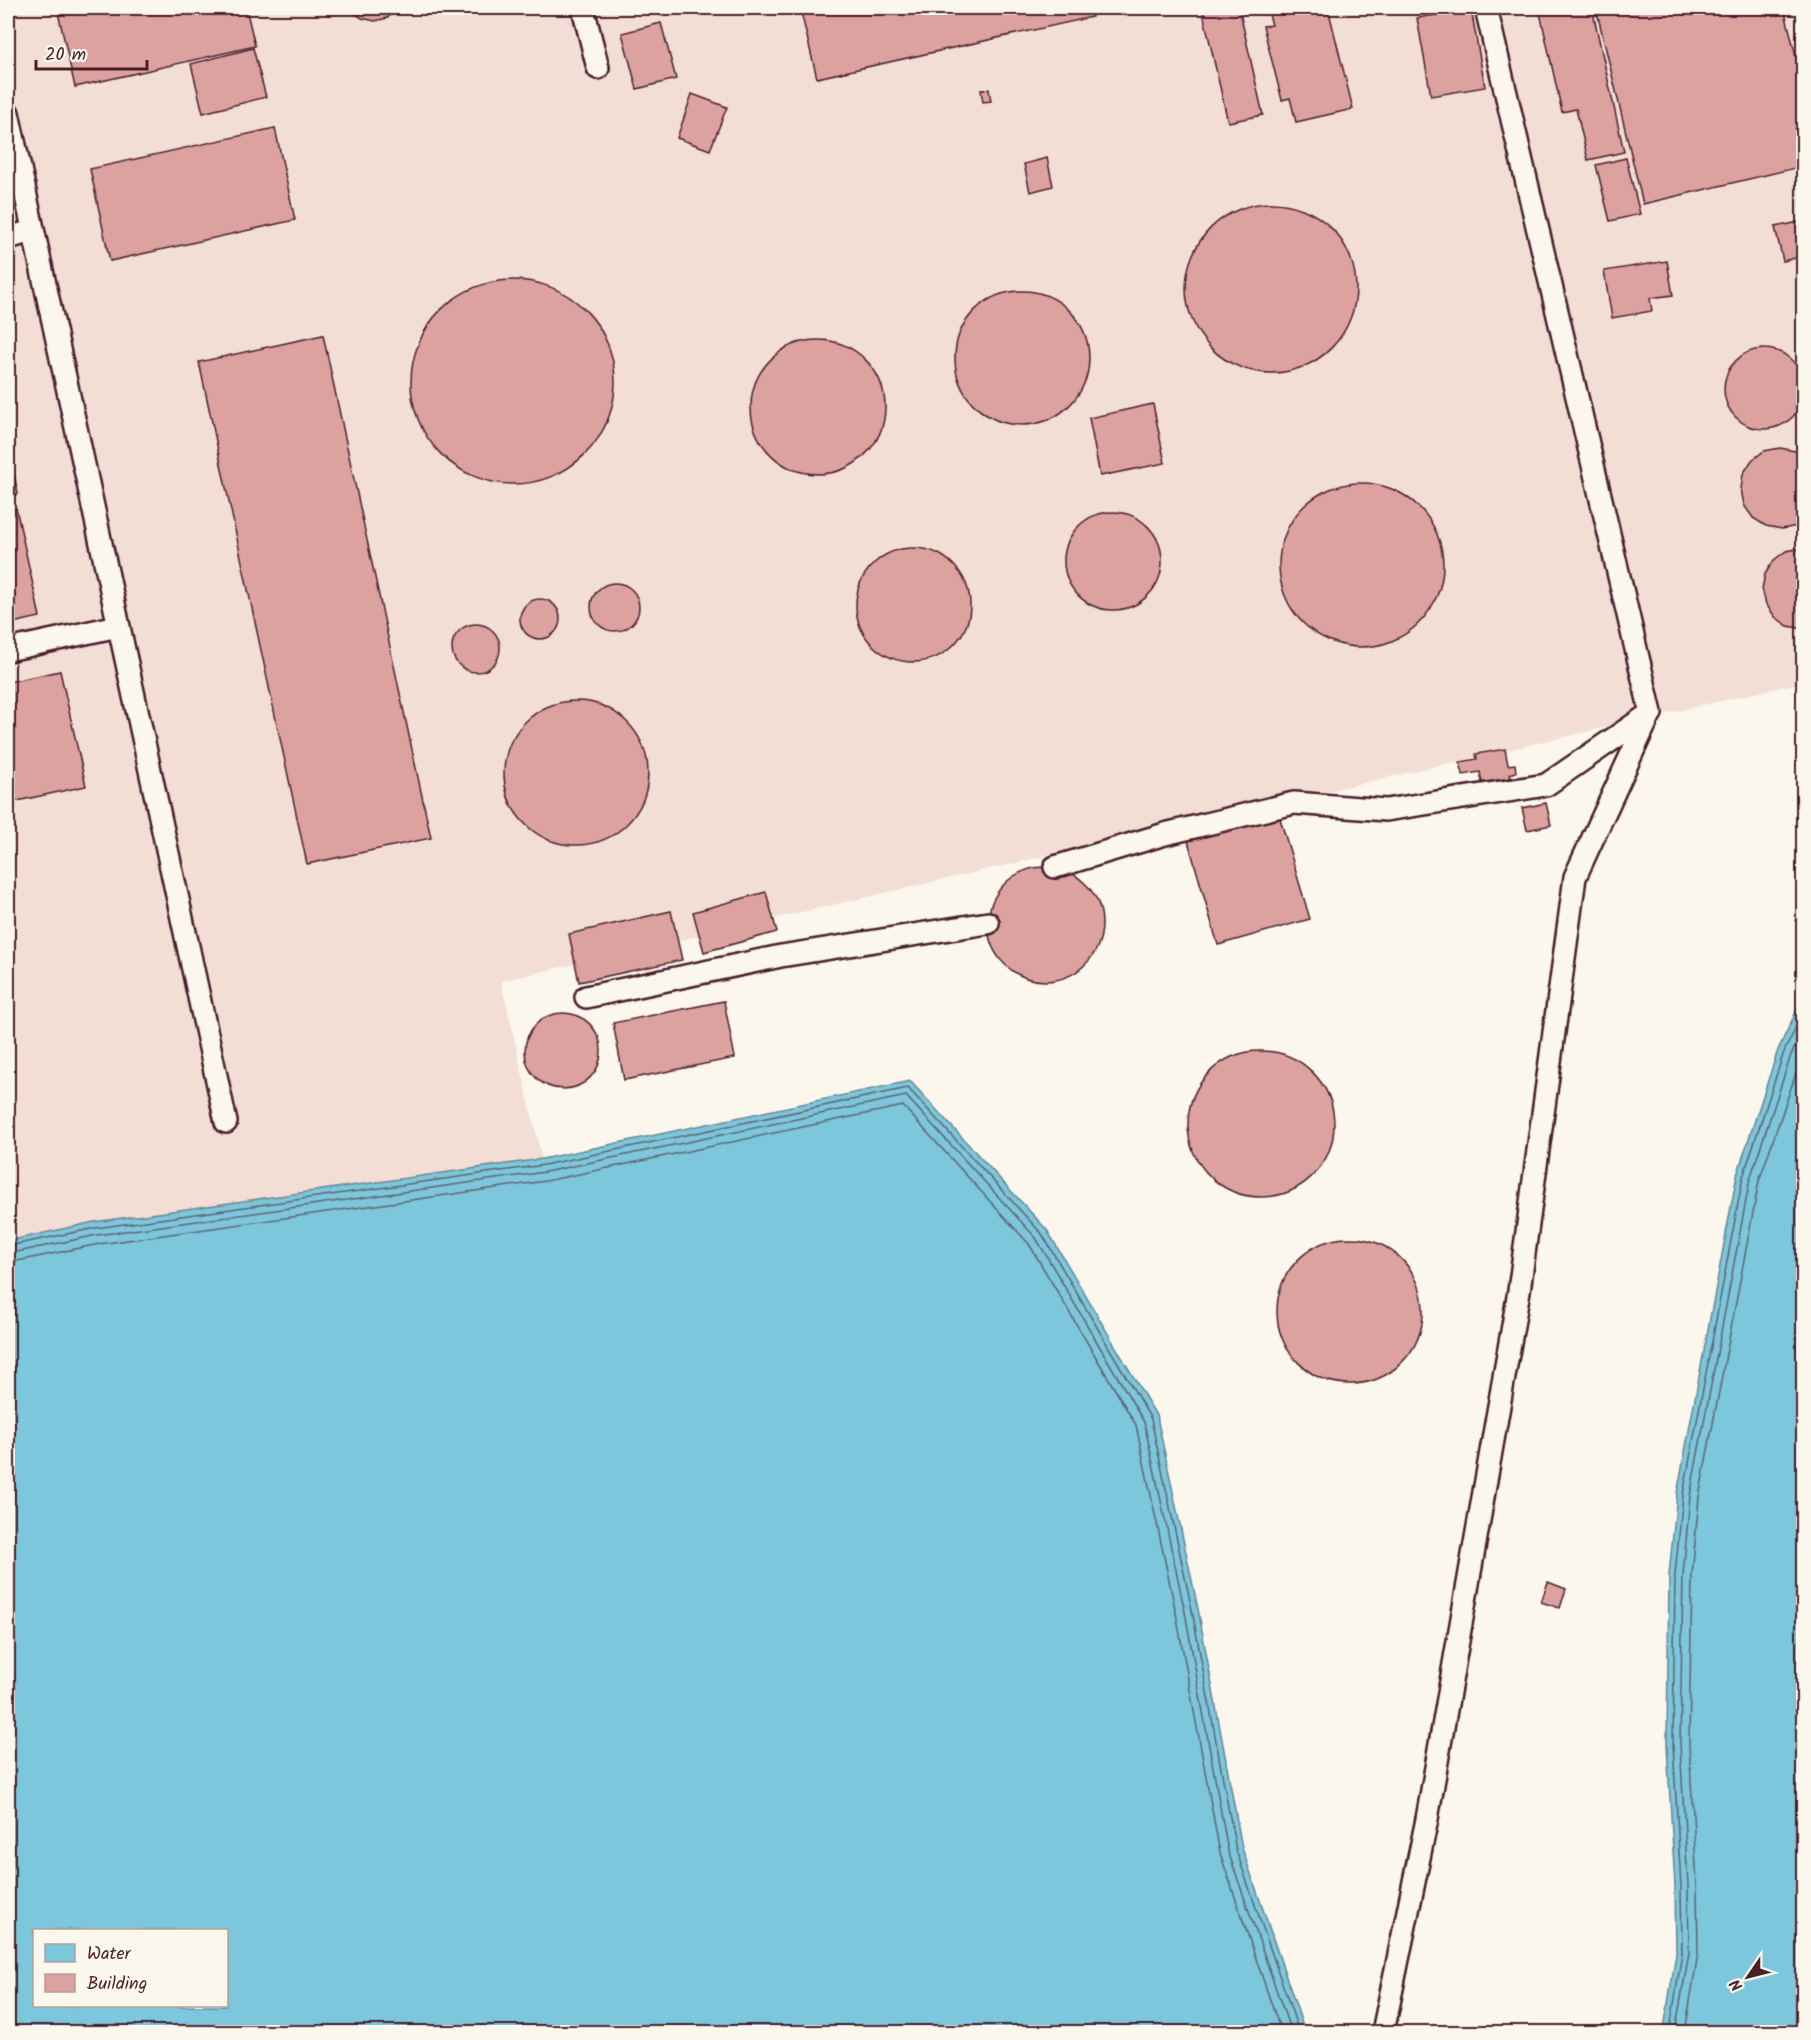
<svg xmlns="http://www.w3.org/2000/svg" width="1811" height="2040" font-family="Kalam,sans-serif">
<rect width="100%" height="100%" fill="#fbf7ec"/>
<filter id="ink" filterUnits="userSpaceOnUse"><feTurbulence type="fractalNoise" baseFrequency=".0167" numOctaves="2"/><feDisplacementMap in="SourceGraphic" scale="12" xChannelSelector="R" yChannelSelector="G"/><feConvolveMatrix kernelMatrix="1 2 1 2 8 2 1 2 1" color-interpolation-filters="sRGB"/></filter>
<g filter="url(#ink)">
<polygon fill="#f2ded5" points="8,8 1803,8 1803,682 501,981 542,1159 94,1222 8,1241"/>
<g fill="#7bc7db" stroke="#678495" stroke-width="1.5" fill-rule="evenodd">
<polygon points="1803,997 1803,2032 1661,2032 1665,2022 1676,1953 1675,1886 1667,1745 1669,1575 1677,1494 1737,1175 1778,1050"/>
<path d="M910,1081L1047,1230L1157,1417L1198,1609L1242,1848L1305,2032H8V1241L94,1222L542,1159ZM34,1930H226V2006H34Z"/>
</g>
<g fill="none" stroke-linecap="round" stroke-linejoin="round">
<g stroke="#5e6271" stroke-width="1.5">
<polyline points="8,1246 96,1228 544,1165 908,1088 1042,1234 1151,1419 1192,1610 1236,1850 1299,2032"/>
<polyline points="8,1254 97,1235 545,1172 906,1096 1036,1238 1144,1422 1185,1612 1228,1851 1291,2032"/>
<polyline points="8,1263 99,1244 546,1181 903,1106 1029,1244 1136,1425 1176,1613 1220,1853 1281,2032"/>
<polyline points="1667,2032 1671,2023 1682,1953 1681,1886 1673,1745 1675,1575 1683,1495 1743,1177 1784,1052 1804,1011"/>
<polyline points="1675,2032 1689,1953 1688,1885 1680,1744 1683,1575 1690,1496 1750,1179 1791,1055 1804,1029"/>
<polyline points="1685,2032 1698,1953 1697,1885 1689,1744 1692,1576 1699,1497 1759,1181 1804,1050"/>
</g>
</g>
<g fill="#dca29f" stroke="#4a1f2b" stroke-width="1.5">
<polygon points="57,8 246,8 255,46 75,87"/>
<polygon points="347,8 399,8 387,18 375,21 362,18"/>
<polygon points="800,8 1090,8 1092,17 817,78"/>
<polygon points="1202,8 1239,8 1263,115 1228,122"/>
<polygon points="1267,8 1328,8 1353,109 1296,122 1290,98 1282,100 1263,26 1272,25"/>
<polygon points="1539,8 1592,8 1624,152 1588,160 1576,109 1562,112"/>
<polygon points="1596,8 1784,8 1804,89 1804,166 1643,204"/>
<polygon points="1471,9 1485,87 1431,96 1417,18"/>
<polygon points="661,23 676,79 637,89 622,33"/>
<polygon points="253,48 266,97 203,113 191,64"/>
<polygon points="989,89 991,101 983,102 981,90"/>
<polygon points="692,94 727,107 710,150 677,138"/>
<polygon points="275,128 295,220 110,261 90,169"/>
<polygon points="1047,158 1053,186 1030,192 1024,164"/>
<polygon points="1626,158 1640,214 1610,221 1596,165"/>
<circle cx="1271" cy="288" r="85"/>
<polygon points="1804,221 1804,256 1783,261 1775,227"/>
<polygon points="1667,261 1673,295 1650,298 1652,311 1612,318 1604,271"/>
<circle cx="513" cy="382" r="102"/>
<circle cx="1022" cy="358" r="67"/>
<polygon points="323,335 431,838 307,864 199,362"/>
<circle cx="818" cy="407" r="67"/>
<circle cx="1764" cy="389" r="40"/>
<polygon points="1153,404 1165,463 1100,476 1089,418"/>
<polygon points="8,444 18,494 8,497"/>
<polygon points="1780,448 1795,451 1804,456 1804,521 1797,526 1782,529 1766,526 1753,518 1744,505 1741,489 1743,474 1752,460 1764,451"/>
<circle cx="1361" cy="565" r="82"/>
<polygon points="16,508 40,617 8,624 8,510"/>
<circle cx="1113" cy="561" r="49"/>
<polygon points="1802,548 1804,548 1804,629 1788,626 1775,617 1766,604 1762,589 1765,574 1774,560 1786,551"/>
<circle cx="913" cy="605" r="57"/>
<circle cx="615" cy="607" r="24"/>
<circle cx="540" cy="619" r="20"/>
<circle cx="476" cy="648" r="24"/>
<polygon points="60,671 86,786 8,803 8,682"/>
<circle cx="576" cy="773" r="72"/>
<polygon points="1505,749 1508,765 1515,764 1516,772 1510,774 1511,778 1482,783 1480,772 1463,775 1460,762 1477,759 1476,754"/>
<polygon points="1546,803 1551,825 1527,830 1522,808"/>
<polygon points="1279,815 1310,919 1218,945 1188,841"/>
<circle cx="1045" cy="924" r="57"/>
<polygon points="766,892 777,932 704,952 693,912"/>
<polygon points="671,911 682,960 579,982 569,934"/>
<polygon points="724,1001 735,1058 624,1080 613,1023"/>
<circle cx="563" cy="1051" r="38"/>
<circle cx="1261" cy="1124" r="73"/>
<circle cx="1350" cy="1311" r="73"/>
<polygon points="1548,1582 1566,1589 1560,1608 1541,1602"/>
</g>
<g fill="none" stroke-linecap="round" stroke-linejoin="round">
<defs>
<g id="service">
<polyline points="583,8 598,68"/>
<polyline points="8,113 226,1122"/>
<polyline points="8,238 32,231"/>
<polyline points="8,650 118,626"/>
<polyline points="1055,867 1165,834 1294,803 1386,810 1546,785 1651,713 1486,8"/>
<polyline points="586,997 781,956 988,923"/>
<polyline points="1383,2032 1427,1819 1519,1291 1575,877 1650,714"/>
</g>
</defs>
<use href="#service" stroke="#4a1f2b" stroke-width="26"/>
<use href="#service" stroke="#fbf7ec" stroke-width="21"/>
</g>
</g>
<rect width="1811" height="2040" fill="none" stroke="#fbf7ec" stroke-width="30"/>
<rect x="15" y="15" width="1781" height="2010" fill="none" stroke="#4a1f2b" stroke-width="2" filter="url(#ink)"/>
<rect x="33" y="1929" width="195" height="78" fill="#fbf7ec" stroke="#b4a19f" stroke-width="1.5"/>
<rect x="45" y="1944" width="30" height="18" fill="#7bc7db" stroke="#b4a19f" stroke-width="1.5"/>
<text x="87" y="1959" font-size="18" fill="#4a1f2b">Water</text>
<rect x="45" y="1974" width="30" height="18" fill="#dca29f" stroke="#b4a19f" stroke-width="1.5"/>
<text x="87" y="1989" font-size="18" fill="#4a1f2b">Building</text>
<g transform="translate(1748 1977) rotate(235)" stroke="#fbf7ec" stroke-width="4.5" paint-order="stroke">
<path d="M0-4.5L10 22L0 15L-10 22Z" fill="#4a1f2b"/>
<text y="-9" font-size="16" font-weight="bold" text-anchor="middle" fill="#4a1f2b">N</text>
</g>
<path d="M36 60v9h111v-9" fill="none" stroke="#4a1f2b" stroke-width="3"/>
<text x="45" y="60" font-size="18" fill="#4a1f2b" stroke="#fbf7ec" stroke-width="4.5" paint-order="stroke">20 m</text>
</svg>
